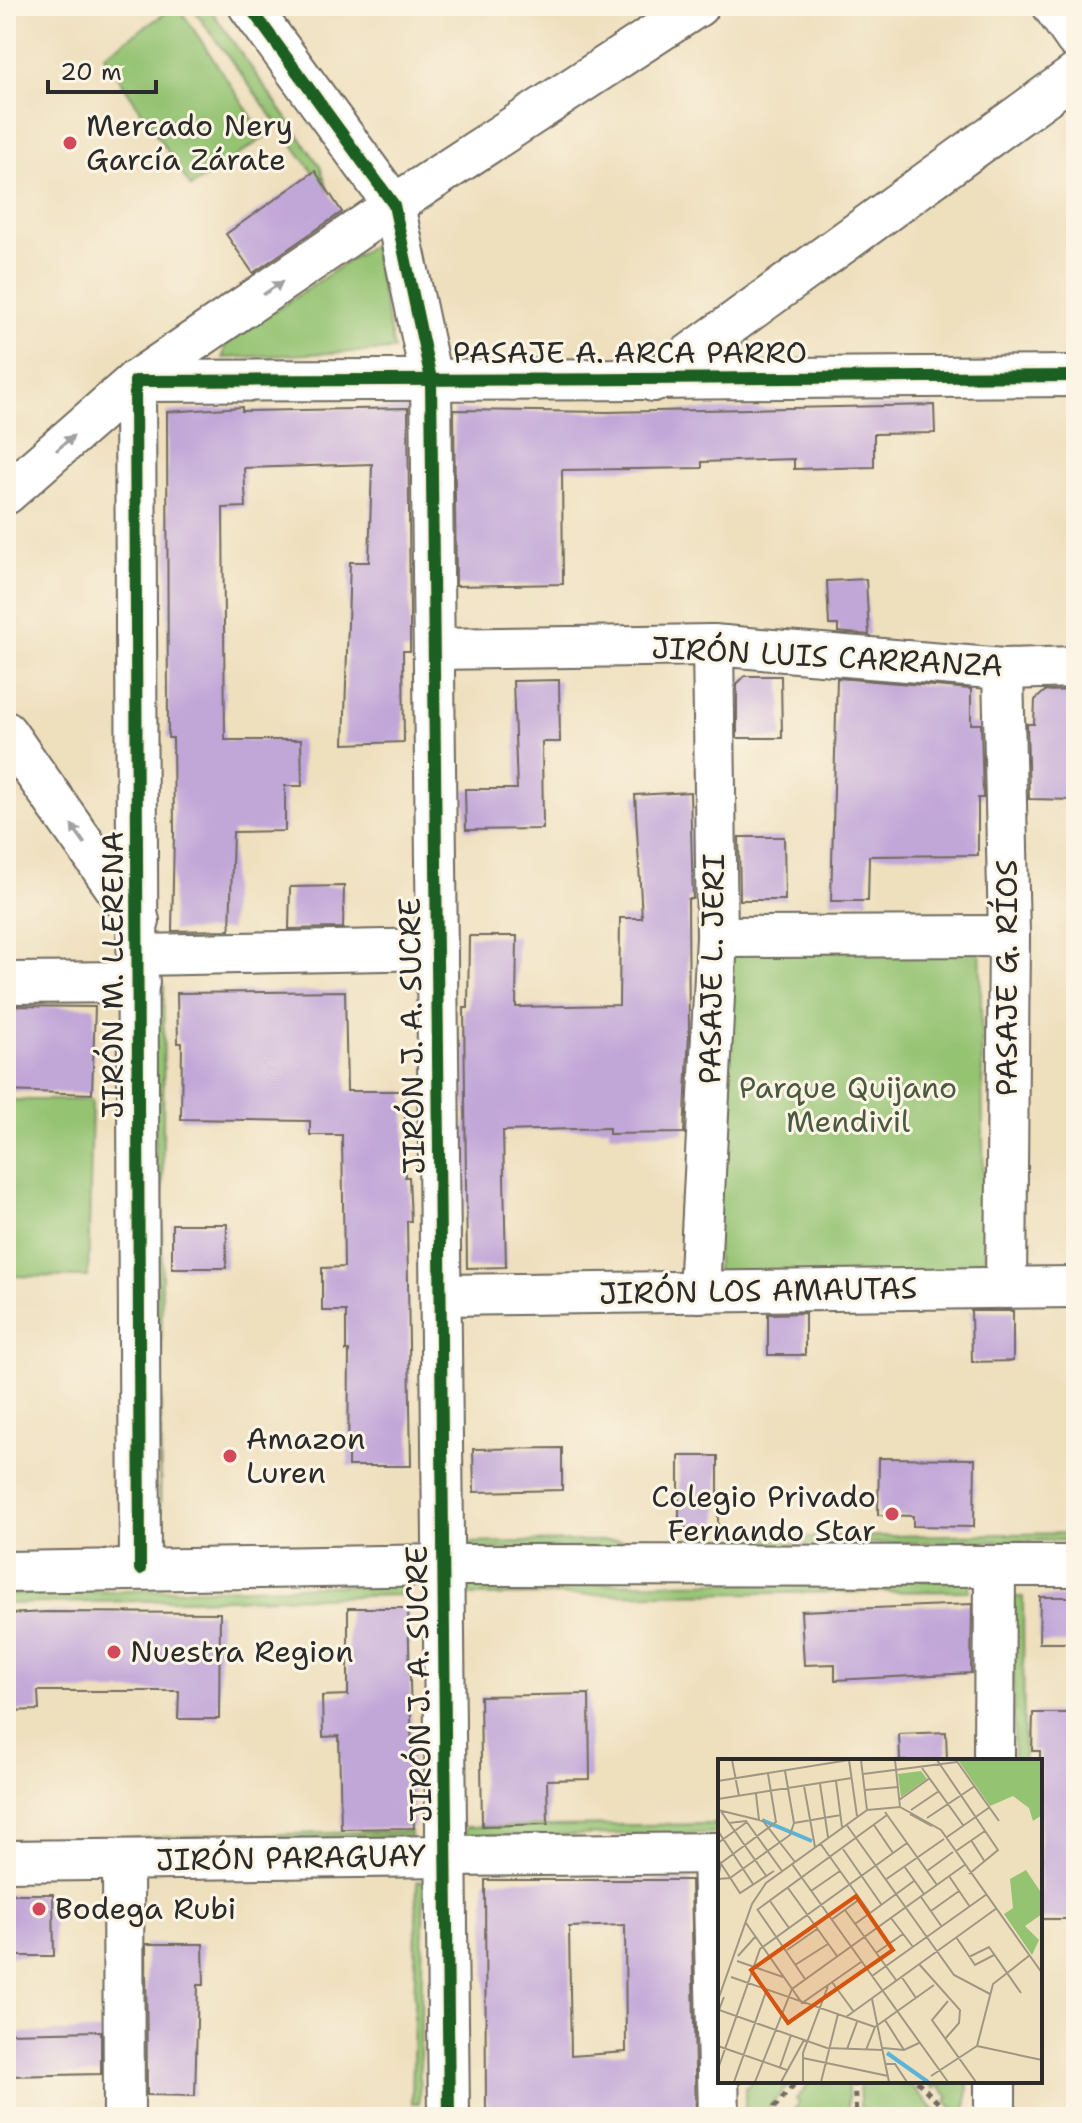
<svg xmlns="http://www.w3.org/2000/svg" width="1082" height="2123" font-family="'Shantell Sans',sans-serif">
<rect width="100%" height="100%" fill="#fcf5e5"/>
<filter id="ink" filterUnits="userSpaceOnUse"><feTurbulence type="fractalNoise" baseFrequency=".0125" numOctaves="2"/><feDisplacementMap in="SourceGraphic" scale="16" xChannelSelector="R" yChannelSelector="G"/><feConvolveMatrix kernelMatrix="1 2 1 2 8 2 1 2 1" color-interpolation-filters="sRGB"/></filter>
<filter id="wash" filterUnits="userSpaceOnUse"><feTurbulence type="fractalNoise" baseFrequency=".006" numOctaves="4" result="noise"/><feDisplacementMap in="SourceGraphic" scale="32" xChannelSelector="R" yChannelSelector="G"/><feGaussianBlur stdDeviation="1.8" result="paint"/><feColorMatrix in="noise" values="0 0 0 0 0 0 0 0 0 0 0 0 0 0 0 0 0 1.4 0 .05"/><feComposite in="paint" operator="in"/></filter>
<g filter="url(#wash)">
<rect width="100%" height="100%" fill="#eedfbd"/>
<g fill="#94c372" stroke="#60774e" stroke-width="2">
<polygon points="176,6 178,6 265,137 191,187 104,55"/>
<polygon points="191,6 208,6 320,166 329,194"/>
<polygon points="372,245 394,350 223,358 225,345"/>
<polygon points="980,931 985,1274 717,1280 712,937"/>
<polygon points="153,986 164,986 160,1539"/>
<polygon points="6,1100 92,1100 88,1277 6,1276"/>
<polygon points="1076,1533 1076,1540 462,1550 462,1543"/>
<polygon points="970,1580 969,1591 463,1596 462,1585"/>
<polygon points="404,1584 404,1595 6,1604 6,1594"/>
<polygon points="1013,1597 1023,1597 1024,1761 1014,1761"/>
<polygon points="720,1824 720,1833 466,1836 466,1827"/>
<polygon points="411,1831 411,1836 6,1846 6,1841"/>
<polygon points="417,1881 424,1882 419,2103 412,2103"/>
<polygon points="751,2081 792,2081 761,2117 745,2117 745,2087 750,2086"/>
<polygon points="812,2081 848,2081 848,2117 781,2117 785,2112 790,2115 799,2103 796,2099"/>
<polygon points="859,2081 900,2081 904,2085 908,2082 941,2117 861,2117"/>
<polygon points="926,2081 968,2081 966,2117 961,2117 946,2101 949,2097 939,2086 934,2089"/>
</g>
<g id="blocks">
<g fill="#c1a6d8" fill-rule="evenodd">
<polygon points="315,171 342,212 253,273 226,234"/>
<polygon points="934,405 935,433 874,434 874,467 794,469 794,459 702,462 702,468 562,470 563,584 456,586 454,410 607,412"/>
<polygon points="242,407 242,411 408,408 410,615 410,651 403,651 404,742 344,744 350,562 369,562 372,464 244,468 246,507 223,508 225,740 301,740 302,786 285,786 285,831 233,832 230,930 172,931 174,832 173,738 168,738 167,412"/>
<polygon points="866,579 869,635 838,632 838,625 829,625 827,581"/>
<polygon points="745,676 781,676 782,738 737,738 737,684"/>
<polygon points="837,678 971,689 971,724 981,724 983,798 978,798 978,855 869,856 868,901 831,901"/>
<polygon points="559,680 560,742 542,742 543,829 466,830 465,789 517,789 513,681"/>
<polygon points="1076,690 1076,800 1029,799 1027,724 1034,724 1035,700 1045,691"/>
<polygon points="690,792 693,899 688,899 689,1034 684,1133 609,1134 609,1128 503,1131 506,1267 467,1268 464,1008 468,1008 469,936 517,936 516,1007 619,1005 620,918 642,918 635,795"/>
<polygon points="739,837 784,837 785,900 740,900"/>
<polygon points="344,886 343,928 289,929 290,887"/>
<polygon points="345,991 347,1091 405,1091 405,1177 409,1177 411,1221 407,1221 411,1466 348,1466 349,1351 346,1351 346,1311 322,1311 322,1268 344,1267 342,1135 310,1135 310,1121 181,1119 182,1043 178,1043 177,993"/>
<polygon points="6,1006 95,1007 92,1094 6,1091"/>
<polygon points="172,1224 227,1224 226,1268 172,1268"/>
<polygon points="971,1311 1013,1311 1013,1361 972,1362"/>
<polygon points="805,1313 805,1355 768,1355 768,1314"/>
<polygon points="562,1448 562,1490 474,1492 473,1449"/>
<rect x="679" y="1456" width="39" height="72"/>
<polygon points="879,1458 975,1459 974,1527 913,1526 913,1516 878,1515"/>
<polygon points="1040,1597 1076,1597 1076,1643 1039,1643"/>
<polygon points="972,1604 971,1673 835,1680 835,1664 804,1665 801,1611"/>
<polygon points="348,1608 408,1608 414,1828 341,1829 339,1736 323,1737 322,1696 348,1695"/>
<polygon points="47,1612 220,1613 219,1719 178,1719 179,1691 38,1691 39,1710 6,1711 6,1614"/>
<polygon points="589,1694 590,1779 547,1780 548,1824 482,1826 480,1696"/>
<polygon points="1033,1713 1076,1713 1076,1919 1040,1919 1040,1751 1032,1751"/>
<polygon points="946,1732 947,1761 900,1761 899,1734"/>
<path d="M485,1880H691L696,2117H486ZM625,1925L626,2052L571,2056L569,1927Z"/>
<polygon points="7,1894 53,1894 54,1956 8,1956"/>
<polygon points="146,1944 203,1944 204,1985 198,1985 195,2096 147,2095"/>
<polygon points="101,2031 101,2074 6,2076 6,2033"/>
</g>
</g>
</g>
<g filter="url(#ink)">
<use href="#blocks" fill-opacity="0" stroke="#6f6a5e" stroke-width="2"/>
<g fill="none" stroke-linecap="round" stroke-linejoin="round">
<defs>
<g id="street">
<polyline points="249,6 394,205 431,379 449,2117"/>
<polyline points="1053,6 1076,39"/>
<polyline points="653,381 1076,74"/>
<polyline points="6,494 135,381 394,205 698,6"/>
<polyline points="434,649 713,645 1003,669 1076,667"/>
<polyline points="1003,669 1009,936 1006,1288"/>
<polyline points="6,732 139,921"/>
<polyline points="717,937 1009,936"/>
<polyline points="139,955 437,949"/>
<polyline points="6,983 139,982"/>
<polyline points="699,1292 717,937 713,645"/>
<polyline points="441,1295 1076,1287"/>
<path d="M140,1569L135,381C449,379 762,380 1076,376"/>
<polyline points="6,1572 444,1565 1076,1566"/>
<polyline points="994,1761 995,1566"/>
<polyline points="713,1853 719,2117"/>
<polyline points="123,1860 124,2117"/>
<polyline points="6,1861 720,1853"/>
<polyline points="995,2081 995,2117"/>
</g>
</defs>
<use href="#street" stroke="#6f6a5e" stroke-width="44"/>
<g stroke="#6f6a5e" stroke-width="5" stroke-dasharray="6 6" stroke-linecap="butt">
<polyline points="854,2081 856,2117"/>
<polyline points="917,2081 952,2117"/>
<polyline points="766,2117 797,2081"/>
</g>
<use href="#street" stroke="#fff" stroke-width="40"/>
<defs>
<g id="cycleway">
<polyline points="249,6 394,205 431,379 449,2117"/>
<path d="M140,1569L135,381C449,379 762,380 1076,376"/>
</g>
</defs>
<use href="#cycleway" stroke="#fcf5e5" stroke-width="17"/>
<use href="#cycleway" stroke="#1b5e20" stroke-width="12"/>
</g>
<defs><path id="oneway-solid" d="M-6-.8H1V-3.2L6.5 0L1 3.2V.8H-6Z" transform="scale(2)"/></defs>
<g fill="#a0a0a0">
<use href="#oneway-solid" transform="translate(273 288) rotate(-34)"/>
<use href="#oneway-solid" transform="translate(65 443) rotate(-41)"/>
<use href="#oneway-solid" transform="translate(78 834) rotate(-125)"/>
</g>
</g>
<g fill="#d1495b" stroke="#fcf5e5" stroke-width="3">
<circle cx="70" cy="143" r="8"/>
<circle cx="230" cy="1456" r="8"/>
<circle cx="892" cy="1514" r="8"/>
<circle cx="114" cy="1652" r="8"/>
<circle cx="39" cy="1909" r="8"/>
</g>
<g text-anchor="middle" stroke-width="6" stroke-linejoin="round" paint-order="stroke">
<g font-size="30" fill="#2b2b2b" stroke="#fcf5e5" text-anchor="start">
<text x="86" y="136">Mercado Nery<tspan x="86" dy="34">García Zárate</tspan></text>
<text x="246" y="1449">Amazon<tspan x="246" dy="34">Luren</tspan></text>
<text x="876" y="1507" text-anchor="end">Colegio Privado<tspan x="876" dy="34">Fernando Star</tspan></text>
<text x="130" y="1662">Nuestra Region</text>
<text x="55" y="1919">Bodega Rubi</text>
</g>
<g font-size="30" fill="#2b2b2b" stroke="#fcf5e5">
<text x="630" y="363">PASAJE A. ARCA PARRO</text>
<text transform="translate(827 657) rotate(3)" y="10">JIRÓN LUIS CARRANZA</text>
<text transform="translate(712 969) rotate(-89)" y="10">PASAJE L. JERI</text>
<text transform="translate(113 975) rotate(-90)" y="10">JIRÓN M. LLERENA</text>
<text transform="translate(1007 978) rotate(-90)" y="10">PASAJE G. RÍOS</text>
<text transform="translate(412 1036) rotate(-91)" y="10">JIRÓN J. A. SUCRE</text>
<text transform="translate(758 1291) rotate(-1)" y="10">JIRÓN LOS AMAUTAS</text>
<text transform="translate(419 1684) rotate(-91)" y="10">JIRÓN J. A. SUCRE</text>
<text transform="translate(291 1858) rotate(-1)" y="10">JIRÓN PARAGUAY</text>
</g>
<g font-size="30" fill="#4a5940" stroke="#fcf5e5">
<text x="848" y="1098">Parque Quijano<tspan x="848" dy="34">Mendivil</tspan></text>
</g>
</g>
<g transform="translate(718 1759)">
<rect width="324" height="324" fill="#eedfbd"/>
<path d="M240,1H324V56L315,62L311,49L295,37L272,47ZM203,12L209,20L183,38L180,15ZM308,111L324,135V155L307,167L321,181L314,196L286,155L295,149L292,120Z" fill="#94c372"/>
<path fill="none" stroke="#5bb3d8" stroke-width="4" d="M44,61L94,82M169,294L210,323"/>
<path fill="none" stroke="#a09783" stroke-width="2" d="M14,1L21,37M131,1L139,57M177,1L182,48M219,1L280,91L251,115M238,1L281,62M204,9L245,66M145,15L239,3M0,22L131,1M118,22L124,68M102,25L110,78M86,27L97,88M147,31L180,28M38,35L41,61M0,40L134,19M181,41L212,19M0,51L45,62L77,103M2,51L49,118M149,51L182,48L223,71L324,214M193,51L221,32M167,53L219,126M192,55L214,67M209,59L257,27M11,64L28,62L64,112M76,64L123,56M128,65L236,216L272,235M156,66L175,94M0,72L35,125M229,78L272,48M253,81L267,103M0,84L29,63M102,84L152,154M125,90L163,145M238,92L267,72M0,100L22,134L56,112M74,105L230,323M186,107L206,135M209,112L235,93M231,117L252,148M0,119L3,104L58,63L50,15M0,120L12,119L72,76L76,64L67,12M167,121L226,80M70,129L119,197M93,132L122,112M203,138L224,168M52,142L71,169M39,150L87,220M39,151L169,56M127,151L178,221M213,152L241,132M173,159L195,188M113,161L142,140M28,164L84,244L143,203M137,165L196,122M238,178L257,206L276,196M69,191L99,170M158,194L185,175M20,197L37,178M251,198L271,188L303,234M19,202L65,218M201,205L242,251L241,264L227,280M77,206L110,185M154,217L269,135M183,217L198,239M13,218L157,268M114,223L136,253M6,238L1,251L109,289L165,291M154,240L171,323M0,241L34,145L48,124L149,51L143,1M230,242L214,261L258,323M128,258L279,149M167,261L186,291M157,268L216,226M0,287L69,311M259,287L275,225L312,196M259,287L324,301M165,289L186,291L201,284M129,290L139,263M148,291L157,268M85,299L170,317M168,305H177L189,323M62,308L73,276M0,310L42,190L189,84M213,317L259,287M16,323L49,230M37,323L74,230L248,105M63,323L86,281M85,323V294L110,227M103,323L120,255"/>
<path fill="#d5540f" fill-opacity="0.15" stroke="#d5540f" stroke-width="4" d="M138,137L175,191L70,264L33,211Z"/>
<rect width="324" height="324" fill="none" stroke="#2b2b2b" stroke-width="4"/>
</g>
<rect width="1082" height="2123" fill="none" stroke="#fcf5e5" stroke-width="32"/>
<path d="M48 80v12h108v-12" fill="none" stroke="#2b2b2b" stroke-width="4"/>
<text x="60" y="80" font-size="24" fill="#2b2b2b" stroke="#fcf5e5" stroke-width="6" paint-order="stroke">20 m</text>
</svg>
